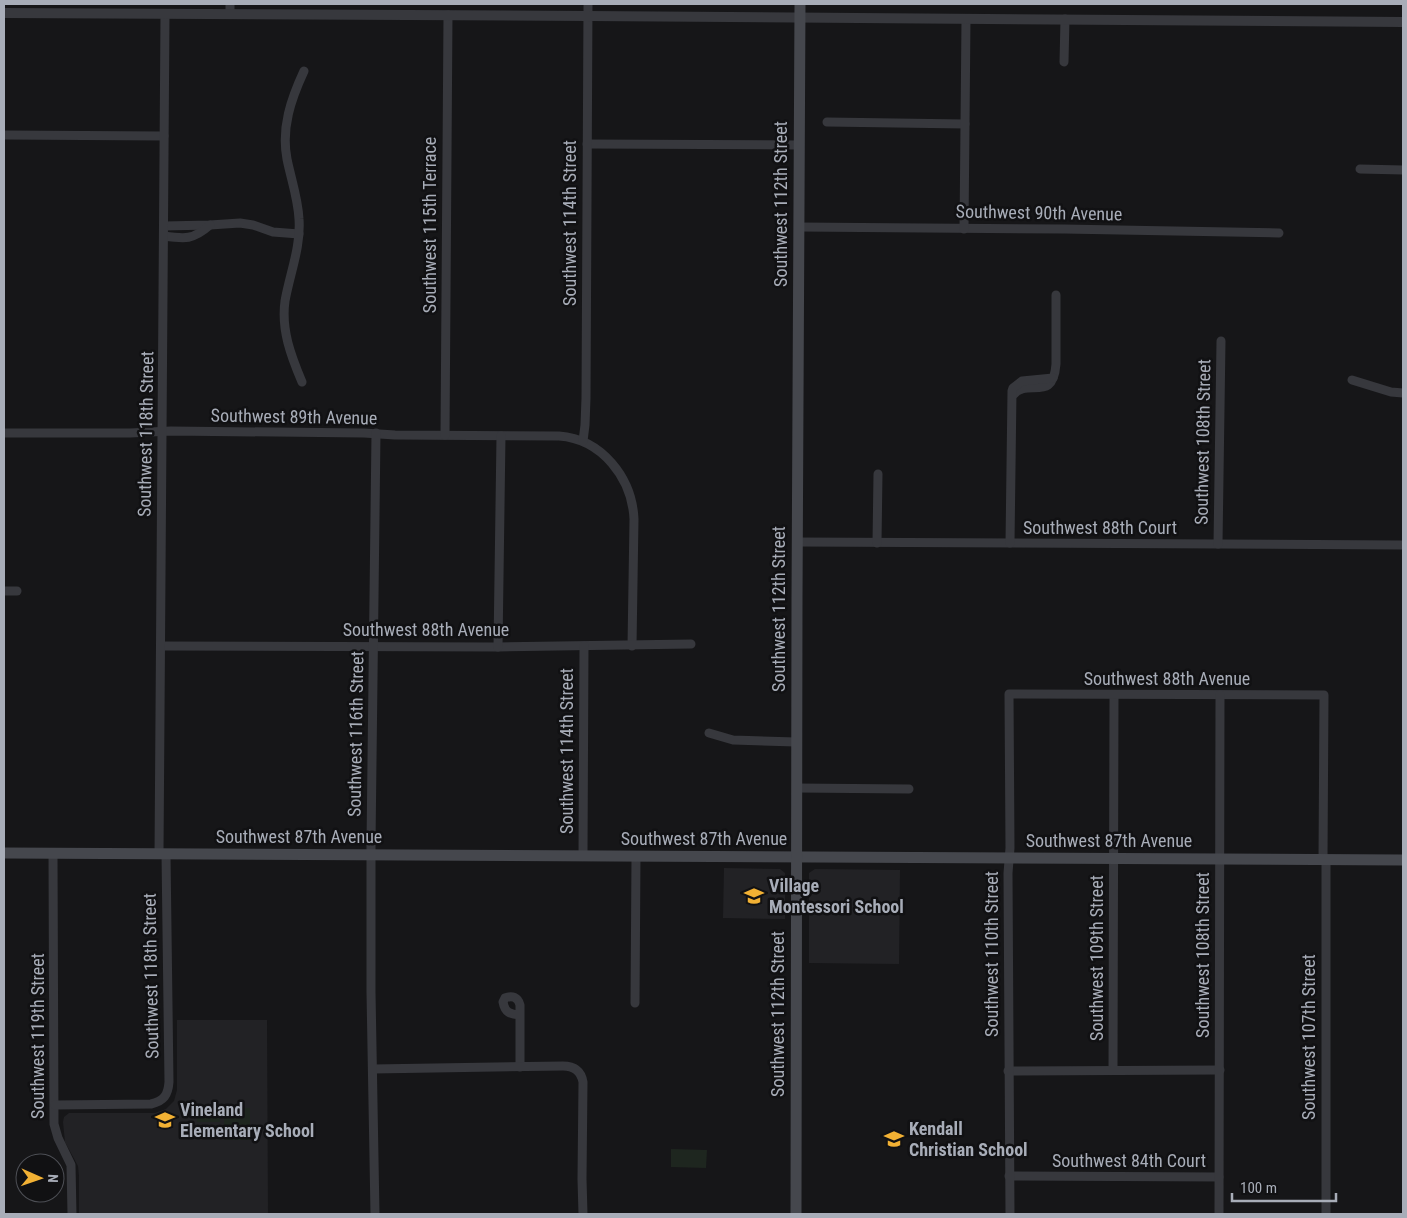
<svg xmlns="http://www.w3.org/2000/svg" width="1407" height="1218" font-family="'Roboto Condensed',sans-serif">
<rect width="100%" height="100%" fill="#161618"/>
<g fill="#222225">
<polygon points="724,868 780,869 785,873 785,919 723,918"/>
<polygon points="815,869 900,870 899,964 809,963 809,873"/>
<polygon points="177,1020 267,1020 268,1214 79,1214 79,1176 78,1166 65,1142 63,1122 64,1117 69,1113 155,1113 166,1109 174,1101 177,1090"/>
</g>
<g fill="#1e261f">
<rect x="224" y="1108" width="26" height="32"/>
<rect x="197" y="1109" width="23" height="13"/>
<polygon points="197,1125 220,1125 220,1139 197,1138"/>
<polygon points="671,1149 707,1150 706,1168 671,1167"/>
</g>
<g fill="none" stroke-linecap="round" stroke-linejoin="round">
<g stroke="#37383d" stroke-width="9">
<polyline points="230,13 230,4"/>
<polyline points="1064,62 1065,19"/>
<polyline points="827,122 965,124"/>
<polyline points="4,135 164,136"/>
<polyline points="587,144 799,145"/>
<polyline points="1360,169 1403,170"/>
<polyline points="164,226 210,225 240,223 253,225 273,232 299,234"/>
<polyline points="799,227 1064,229 1279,233"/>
<polyline points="964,229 966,19"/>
<path d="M164,236C185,239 193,240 210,225"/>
<polyline points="1352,380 1391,392 1403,393"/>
<path d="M302,382C291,356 281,330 285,301C290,273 301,247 299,219C298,198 291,179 287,159C281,128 291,99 304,71"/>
<path d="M1013,395C1028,377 1053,404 1056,364V295"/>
<path d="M4,433H130L171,431L364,433L395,435L559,436C602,439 632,478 634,519L632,646"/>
<polyline points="445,435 448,15"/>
<polyline points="583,441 585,425 586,398 588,4"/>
<polyline points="797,542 1403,545"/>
<polyline points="877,543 878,474"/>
<polyline points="1010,543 1012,391 1013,388 1022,381 1053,378"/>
<polyline points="1218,544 1221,341"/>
<polyline points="4,591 17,591"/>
<polyline points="161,646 498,647 691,644"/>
<polyline points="498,647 501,436"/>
<polyline points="709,733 733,740 796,742"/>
<polyline points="797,788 909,789"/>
<polyline points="53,853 54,1124 58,1138 71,1165 72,1214"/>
<polyline points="159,854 165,14"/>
<polyline points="583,856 584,646"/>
<polyline points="635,1003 636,856"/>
<path d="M520,1015C510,1014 505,1013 503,1002L505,998C512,995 518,997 520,1005V1067"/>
<path d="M373,1069L563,1066C574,1066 581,1071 583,1082L582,1179L583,1214"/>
<polyline points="1113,1070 1114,695"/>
<polyline points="1008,1071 1220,1070"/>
<path d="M55,1105L151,1104C164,1101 168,1095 169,1082L166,854"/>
<polyline points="1009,1176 1219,1177"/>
<polyline points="375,1214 371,992 371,843 376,433"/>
<polyline points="1010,1214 1008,873 1010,848 1009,694 1324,695 1323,859"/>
<polyline points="1219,1214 1220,695"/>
<polyline points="1326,1214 1326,859"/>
</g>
<polyline stroke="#37383d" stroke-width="10" points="4,13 588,16 1403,22"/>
<g stroke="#45474d" stroke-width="11">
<polyline points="4,853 1403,860"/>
<polyline points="796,1214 797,600 800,4"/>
</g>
</g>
<defs>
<symbol id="school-bare" viewBox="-9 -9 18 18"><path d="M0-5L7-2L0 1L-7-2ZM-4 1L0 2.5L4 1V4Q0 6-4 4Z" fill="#f2b134" stroke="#111113" stroke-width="2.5" paint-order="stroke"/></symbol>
</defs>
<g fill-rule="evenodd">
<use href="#school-bare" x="740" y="882" width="28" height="28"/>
<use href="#school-bare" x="151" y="1106" width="28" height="28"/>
<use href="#school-bare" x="880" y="1125" width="28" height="28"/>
</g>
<g text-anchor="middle" stroke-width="5" stroke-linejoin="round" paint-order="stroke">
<g font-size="18" fill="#a8adb8" stroke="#111113">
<text transform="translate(781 204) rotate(-90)" y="6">Southwest 112th Street</text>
<text transform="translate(1039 213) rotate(1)" y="6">Southwest 90th Avenue</text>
<text transform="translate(570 223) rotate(-90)" y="6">Southwest 114th Street</text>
<text transform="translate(430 225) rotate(-90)" y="6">Southwest 115th Terrace</text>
<text transform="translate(294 417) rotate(1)" y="6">Southwest 89th Avenue</text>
<text transform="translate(146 434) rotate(-89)" y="6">Southwest 118th Street</text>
<text transform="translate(1203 442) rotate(-89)" y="6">Southwest 108th Street</text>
<text x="1100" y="534">Southwest 88th Court</text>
<text transform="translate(779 609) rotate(-90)" y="6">Southwest 112th Street</text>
<text x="426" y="636">Southwest 88th Avenue</text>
<text x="1167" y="685">Southwest 88th Avenue</text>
<text transform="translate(356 734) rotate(-89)" y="6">Southwest 116th Street</text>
<text transform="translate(567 751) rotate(-90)" y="6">Southwest 114th Street</text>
<text x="299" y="843">Southwest 87th Avenue</text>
<text x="704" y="845">Southwest 87th Avenue</text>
<text x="1109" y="847">Southwest 87th Avenue</text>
<text transform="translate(992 954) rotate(-90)" y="6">Southwest 110th Street</text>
<text transform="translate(1203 955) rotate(-90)" y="6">Southwest 108th Street</text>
<text transform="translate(1097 958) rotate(-90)" y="6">Southwest 109th Street</text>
<text transform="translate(151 976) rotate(-91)" y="6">Southwest 118th Street</text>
<text transform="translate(778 1014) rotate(-90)" y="6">Southwest 112th Street</text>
<text transform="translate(38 1036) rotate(-90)" y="6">Southwest 119th Street</text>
<text transform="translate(1309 1037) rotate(-90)" y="6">Southwest 107th Street</text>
<text x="1129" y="1167">Southwest 84th Court</text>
</g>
<g font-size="18" font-weight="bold" fill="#a8adb8" stroke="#111113" text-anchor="start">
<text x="769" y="892">Village<tspan x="769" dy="21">Montessori School</tspan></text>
<text x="180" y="1116">Vineland<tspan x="180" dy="21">Elementary School</tspan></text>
<text x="909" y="1135">Kendall<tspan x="909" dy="21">Christian School</tspan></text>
</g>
</g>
<rect width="1407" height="1218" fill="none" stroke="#a8adb8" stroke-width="10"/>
<g transform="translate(40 1178) rotate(92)"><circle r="24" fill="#111113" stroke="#4d4f55"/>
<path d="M0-4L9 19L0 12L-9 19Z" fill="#f2b134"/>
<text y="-8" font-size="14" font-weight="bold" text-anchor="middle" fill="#a8adb8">N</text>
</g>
<path d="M1232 1193v8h104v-8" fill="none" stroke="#a8adb8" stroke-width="2.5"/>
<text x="1240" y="1193" font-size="15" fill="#a8adb8" stroke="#111113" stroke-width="4" paint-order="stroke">100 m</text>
</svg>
